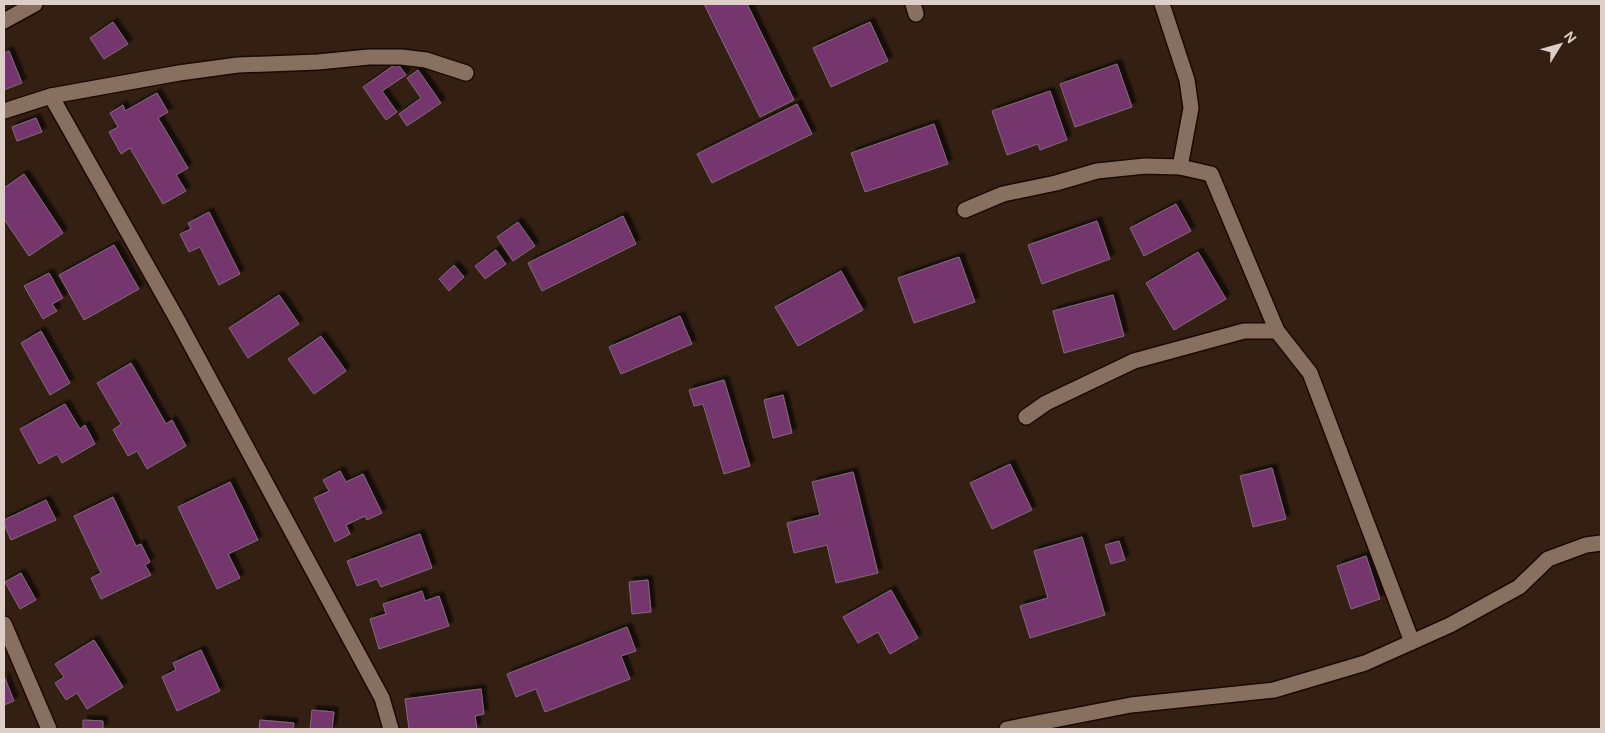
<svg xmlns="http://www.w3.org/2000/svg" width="1605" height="733" font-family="'DM Sans',sans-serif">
<defs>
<filter id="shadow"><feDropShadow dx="4.5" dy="-4.5" stdDeviation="1" flood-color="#0009"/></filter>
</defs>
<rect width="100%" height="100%" fill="#342013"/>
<g fill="#75356d" stroke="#816b7d" filter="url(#shadow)">
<polygon points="704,4 747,4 794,100 760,117"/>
<polygon points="113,22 128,44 104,59 90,38"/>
<polygon points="870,22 888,61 831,87 813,48"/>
<polygon points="9,51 22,83 4,90 4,53"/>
<polygon points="397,63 406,75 382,91 397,112 386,120 363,87"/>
<polygon points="1117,64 1132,107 1075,127 1060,84"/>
<polygon points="418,70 441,103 407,126 399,114 421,98 407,78"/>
<polygon points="1050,91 1067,140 1040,150 1038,144 1007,155 992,111"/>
<polygon points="157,93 168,112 158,118 188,168 176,175 186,191 163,204 130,148 121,154 109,132 118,127 110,113 123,105 125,111"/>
<polygon points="797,104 812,134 712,183 697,154"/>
<polygon points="36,118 42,132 17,141 12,127"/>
<polygon points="934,124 948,164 865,192 851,153"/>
<polygon points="24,174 63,233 29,256 4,219 4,188"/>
<polygon points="1176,204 1191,231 1144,256 1130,228"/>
<polygon points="209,212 240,274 219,285 200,247 189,252 180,234 191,229 188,223"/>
<polygon points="623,216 636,244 542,291 528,263"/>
<polygon points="1097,221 1110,259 1042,284 1028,245"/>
<polygon points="518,222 535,246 513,261 497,237"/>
<polygon points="114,245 139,289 84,320 59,275"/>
<polygon points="496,250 506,264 485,279 475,266"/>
<polygon points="1198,252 1226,299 1174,330 1146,283"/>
<polygon points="959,257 975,302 914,323 898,278"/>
<polygon points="454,265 464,277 449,291 439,279"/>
<polygon points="841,271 863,310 798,346 775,307"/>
<polygon points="49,273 63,298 52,304 57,311 43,319 24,286"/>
<polygon points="279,295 299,324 248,358 229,328"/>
<polygon points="1113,295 1124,336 1064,353 1053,311"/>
<polygon points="680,316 692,344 621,374 609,347"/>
<polygon points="41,331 70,383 50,395 21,343"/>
<polygon points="321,336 346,371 314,394 288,359"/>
<polygon points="131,363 166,424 172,420 186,446 147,469 137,451 128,456 113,430 121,424 97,383"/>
<polygon points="724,380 750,466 724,474 703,404 694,406 689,390"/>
<polygon points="783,395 792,433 773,438 764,400"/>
<polygon points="65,404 80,429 85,425 95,444 62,463 57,454 39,464 20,429"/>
<polygon points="1010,464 1032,510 992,529 970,483"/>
<polygon points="1272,468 1286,519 1253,527 1240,476"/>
<polygon points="340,471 346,482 363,474 382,513 367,520 365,516 346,525 350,534 335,542 314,498 329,491 323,480"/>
<polygon points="853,472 878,573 836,583 827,545 794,553 787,523 820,515 812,482"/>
<polygon points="230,482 258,540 228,554 240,578 217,589 178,507"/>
<polygon points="113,497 136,546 141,544 150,562 145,565 151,575 101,599 91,578 101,573 74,516"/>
<polygon points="46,500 56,520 11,540 4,524 4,520"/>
<polygon points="420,534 432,568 381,587 377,579 357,586 347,561"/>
<polygon points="1082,537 1105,615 1030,638 1020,606 1048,598 1034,551"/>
<polygon points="1119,541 1125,560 1111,564 1105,545"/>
<polygon points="1366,556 1380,599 1351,609 1337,566"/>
<polygon points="21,573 36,600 20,609 5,582"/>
<polygon points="648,580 651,612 632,614 629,582"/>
<polygon points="891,590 918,638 890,654 878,632 858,643 843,617"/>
<polygon points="422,591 425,601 439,596 449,626 379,649 370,619 386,614 383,604"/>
<polygon points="627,627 636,651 621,656 630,679 545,712 536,689 516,697 507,674"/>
<polygon points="94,640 123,687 87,709 77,693 66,700 55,683 64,677 55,664"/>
<polygon points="201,650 220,691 177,711 162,677 176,670 173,663"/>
<polygon points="4,676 14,701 4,705"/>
<polygon points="481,689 484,714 475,716 477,729 409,729 405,699"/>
<polygon points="312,710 334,712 332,729 310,729"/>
<polygon points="83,720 103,721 103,729 83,729"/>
<polygon points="260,720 294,723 293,729 259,729"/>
</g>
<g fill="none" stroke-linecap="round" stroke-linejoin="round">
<defs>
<g id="street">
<polyline points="913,4 916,14"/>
<polyline points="1162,4 1187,80 1191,108 1180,167"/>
<polyline points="4,21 35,4"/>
<polyline points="51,96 177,319 382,698 391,729"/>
<polyline points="4,111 51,96 179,73 238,65 318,62 369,57 401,57 426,60 466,73"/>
<polyline points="965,210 1003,194 1056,183 1097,171 1145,166 1180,167 1211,174 1277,331"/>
<polyline points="1026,417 1046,403 1134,361 1244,331 1277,331 1310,373 1412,642"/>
<polyline points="4,624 49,729"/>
<polyline points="1007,729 1131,705 1274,690 1365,663 1450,625 1519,587 1548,559 1586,545 1601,543"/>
</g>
</defs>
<use href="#street" stroke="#1b0901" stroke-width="18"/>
<use href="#street" stroke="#887061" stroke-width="15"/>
</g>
<rect width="1605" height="733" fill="none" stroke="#ddcfc7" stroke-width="10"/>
<g transform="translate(1560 45) rotate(53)" stroke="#342013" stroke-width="4" paint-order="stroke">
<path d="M0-4L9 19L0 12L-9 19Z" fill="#ddcfc7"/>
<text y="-8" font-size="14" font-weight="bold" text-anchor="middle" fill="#ddcfc7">N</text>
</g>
</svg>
